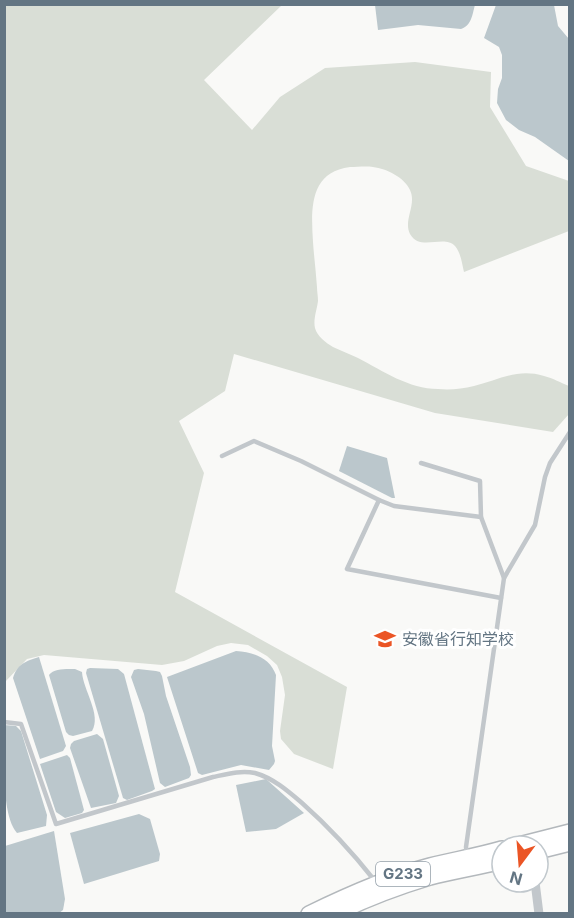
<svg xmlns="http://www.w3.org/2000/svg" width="574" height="918" font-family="Inter,'Noto Sans SC',sans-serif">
<rect width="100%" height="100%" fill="#f9f9f7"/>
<path fill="#d9ded6" d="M5,5H282L204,80L252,130L280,97L325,68L415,62L491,72L490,107L526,166L569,181V231L464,272C462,264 461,253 455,246C444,234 420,252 410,234C403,220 417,205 410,190C404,177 387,169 373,167C366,166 357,167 350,167C309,172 311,210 313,242C314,257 316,272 317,287C317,292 318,296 318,301C317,309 313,320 315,328C317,336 326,343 333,347C341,351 350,354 358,358C383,371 409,389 438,389C450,390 462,389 474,386C499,380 517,368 544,376C553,378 561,383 569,386V414L553,432L435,413L234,354L225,391L179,421L204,473L175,592L347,687L333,769L294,754L281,739L280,731L285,695L282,677L277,665L267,656L248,645L231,643L217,646L184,661L162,665L44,655L27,659L5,682Z"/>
<g fill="#bbc7cc">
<path d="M375,5V4L475,5C472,15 472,25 461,29L418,25L378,30Z"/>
<polygon points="496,5 554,5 558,26 569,39 569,161 535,137 519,130 506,120 497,103 498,89 502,78 502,55 499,47 484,38"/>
<polygon points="347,446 387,458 395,498 392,498 339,471"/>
<path d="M236,651C254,652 270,658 276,675L272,746L275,761L274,764L269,770L241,765L202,775L198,773L167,677Z"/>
<path d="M39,657L66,746L63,751L40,759L13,678C17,664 26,661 39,657Z"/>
<polygon points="90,668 118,669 124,674 155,789 152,791 127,800 123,798 86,673 87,669"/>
<path d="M75,669L82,672C83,690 102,715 92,731L73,736L69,735L66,732L49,675C54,668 67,669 75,669Z"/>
<polygon points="138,669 156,671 160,672 162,676 166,696 190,767 191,775 189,778 165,787 160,783 144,714 131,677 134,670"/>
<path d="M4,725L16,726L21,731L47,815L46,826L17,833C0,813 5,752 4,725Z"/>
<polygon points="97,734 103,739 119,796 116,803 91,808 70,748 71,744 74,741"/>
<polygon points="67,755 70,758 84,810 82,813 65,818 56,812 40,764"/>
<polygon points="266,779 304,813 276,829 246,832 236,785"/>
<polygon points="139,814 150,819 160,854 159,861 84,884 70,833"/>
<polygon points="54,831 65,899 63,910 58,914 5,913 5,846"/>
</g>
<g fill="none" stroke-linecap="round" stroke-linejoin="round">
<defs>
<g id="trunk">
<polyline points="515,846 570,832"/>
<polyline points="538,851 570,843"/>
<path d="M309,914C348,895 388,877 430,866C454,860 478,856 502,849"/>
<path d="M335,914C365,899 397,887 430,877C454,871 478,867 502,861"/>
</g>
</defs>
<use href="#trunk" stroke="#b3b8bc" stroke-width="18"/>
<g stroke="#c2c7cb" stroke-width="4.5">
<polyline points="222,456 254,441 301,461 379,500 394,506 481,517"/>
<polyline points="421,463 480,481 481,517 504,578"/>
<polyline points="379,500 347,569 501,598"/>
<path d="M4,722L21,724L56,824L213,777C227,774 241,770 255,773C273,778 288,791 302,803C329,827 353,853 375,881"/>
<polyline points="467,855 466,847 504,578 535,525 545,477 550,463 570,432"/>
</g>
<polyline stroke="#c2c7cb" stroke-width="9" points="535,882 539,914"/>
<use href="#trunk" stroke="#fff" stroke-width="15"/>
</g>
<defs>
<symbol id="school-bare" viewBox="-9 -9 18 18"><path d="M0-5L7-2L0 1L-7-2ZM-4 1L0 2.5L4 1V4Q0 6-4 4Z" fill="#eb5525" stroke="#fff" stroke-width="2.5" paint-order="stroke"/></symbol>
</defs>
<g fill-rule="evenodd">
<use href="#school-bare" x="370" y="624" width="30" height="30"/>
</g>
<g text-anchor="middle" stroke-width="6" stroke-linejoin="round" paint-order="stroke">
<rect fill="#fff" stroke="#929ea8" stroke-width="1.5" x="376" y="862" width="54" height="24" rx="4.5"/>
<g font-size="15" font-weight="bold" fill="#637583">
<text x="403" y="879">G233</text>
</g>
<g font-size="16" fill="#637583" stroke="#fff" text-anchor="start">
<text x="402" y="645">安徽省行知学校</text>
</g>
</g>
<rect width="574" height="918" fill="none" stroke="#637583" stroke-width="12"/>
<g transform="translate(520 864) rotate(196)"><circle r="28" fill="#ffffff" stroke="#c1c8cd" stroke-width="1.5"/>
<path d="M0-4.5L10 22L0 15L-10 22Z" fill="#eb5525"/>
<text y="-9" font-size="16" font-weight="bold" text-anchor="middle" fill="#637583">N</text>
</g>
</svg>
